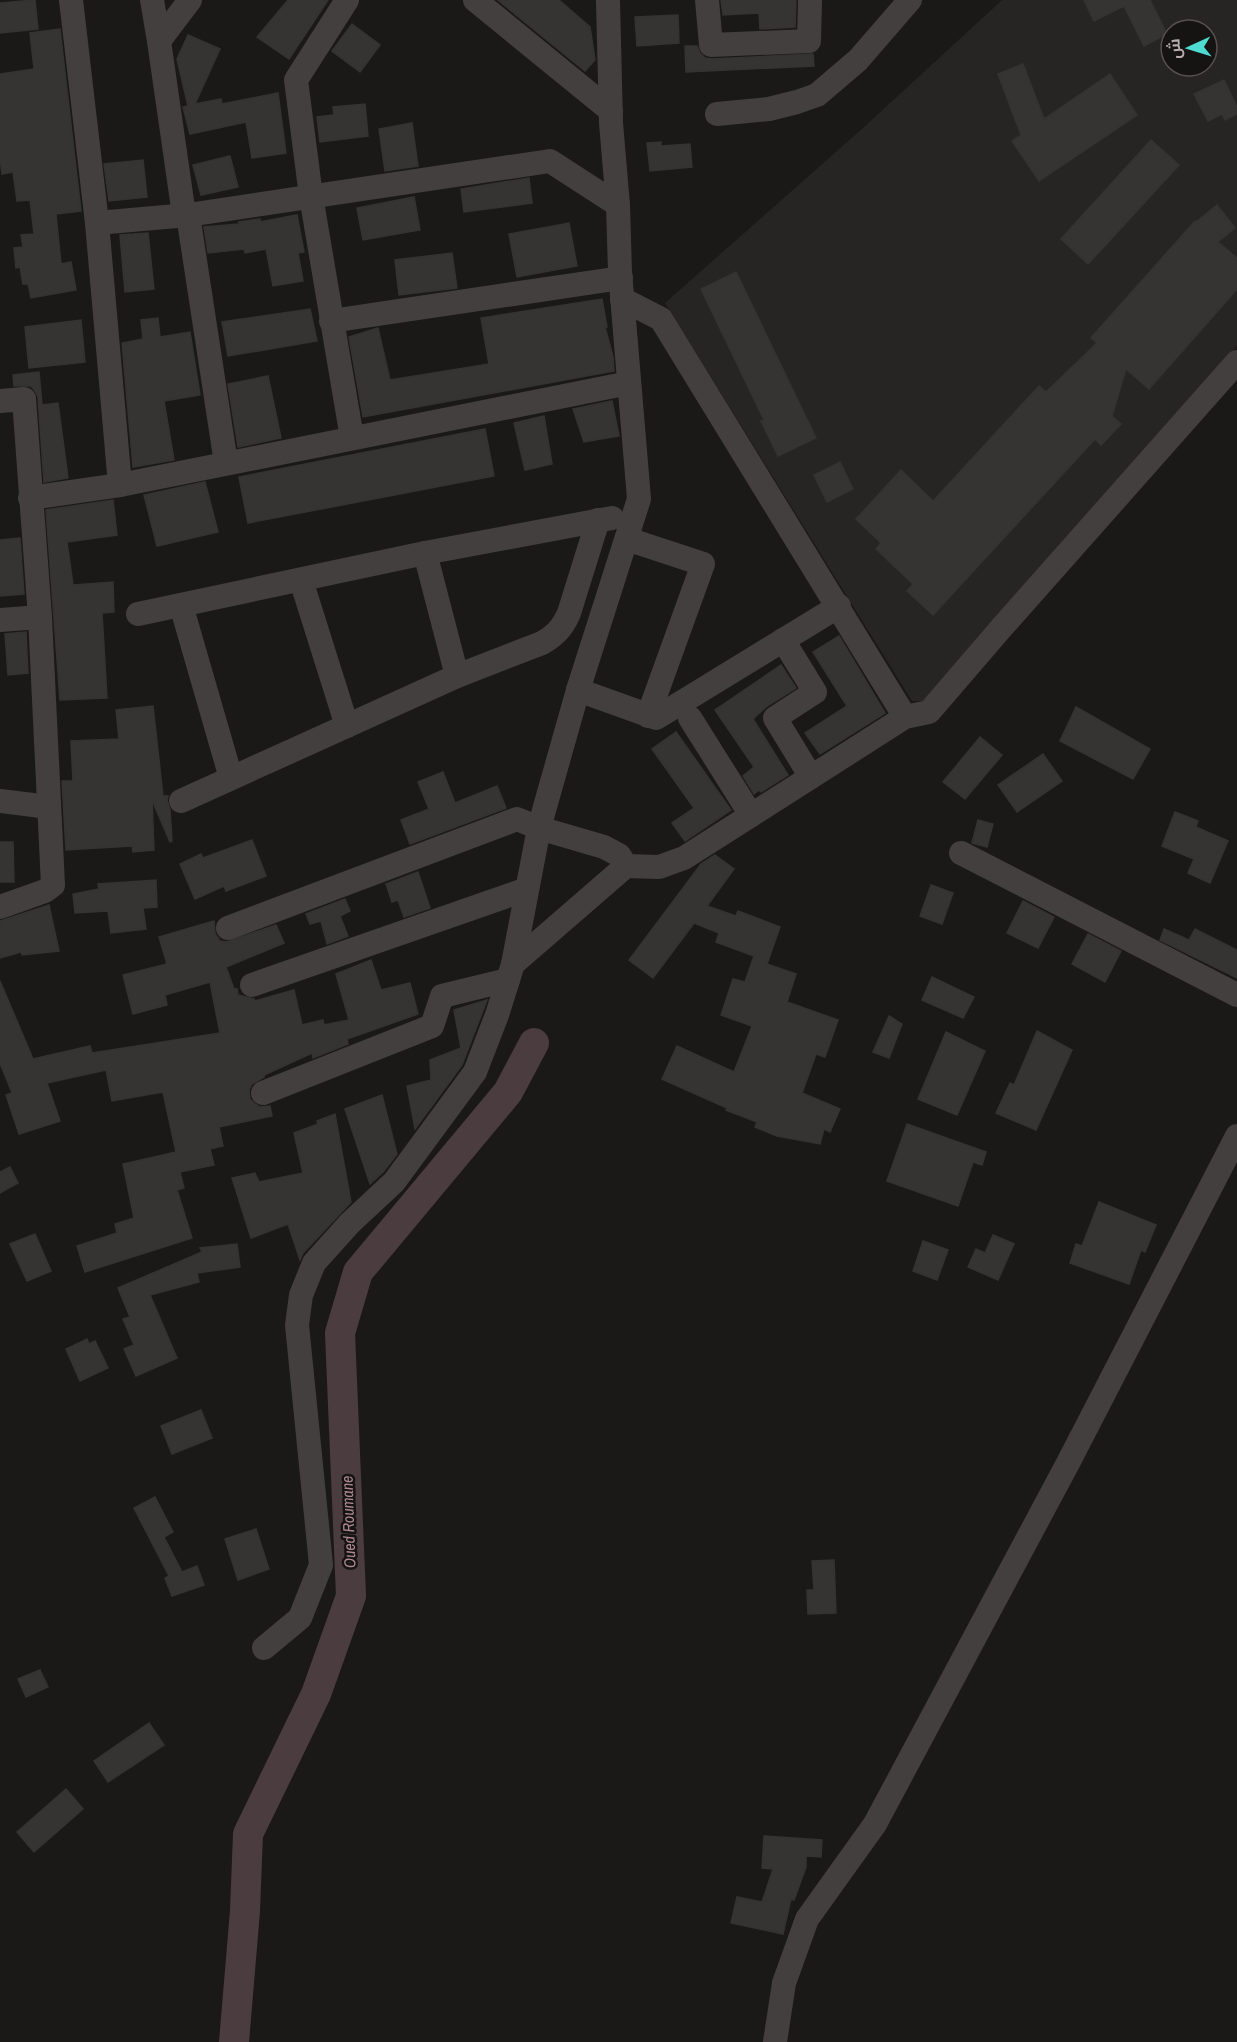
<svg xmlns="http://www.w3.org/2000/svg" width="1237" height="2042" font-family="'Archivo Narrow',Cairo,sans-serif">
<rect width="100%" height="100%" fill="#1a1918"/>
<path fill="#272524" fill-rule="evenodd" d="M1002,0H1237V346L924,701H912L665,303L863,128ZM1171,30H1207V66H1171Z"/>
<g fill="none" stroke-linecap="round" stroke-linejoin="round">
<polyline stroke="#4b3c40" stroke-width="30" points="234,2042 245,1911 248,1834 316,1694 351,1596 340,1333 358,1272 508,1092 534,1043"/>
</g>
<g fill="#363433" stroke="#353332" stroke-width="1.5">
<polygon points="35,0 38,29 0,33 0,3"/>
<polygon points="288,0 328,0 289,59 257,37"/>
<polygon points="498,0 559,0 590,27 595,60 585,71"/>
<polygon points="721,0 796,0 795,27 760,29 759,13 723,15"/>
<polygon points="1084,0 1150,0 1167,34 1144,46 1124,6 1094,21"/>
<polygon points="678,15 679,43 637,46 635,17"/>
<polygon points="352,24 380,45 360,72 332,51"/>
<polygon points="60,29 81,211 56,214 61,264 71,262 76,290 31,298 28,284 23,284 20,267 16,268 14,248 23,247 21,235 34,234 30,200 17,201 13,172 2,174 0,158 0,74 34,69 30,33"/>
<polygon points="188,35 220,49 195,104 221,99 222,104 278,93 286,153 252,158 246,122 190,134 183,107 188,106 177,59"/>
<polygon points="685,46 697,46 700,53 705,58 712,59 813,54 814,66 686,72"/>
<polygon points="1023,64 1044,119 1110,74 1137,115 1039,181 1012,141 1021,135 998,74"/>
<polygon points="1224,80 1237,107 1237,114 1225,120 1222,114 1208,121 1194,94"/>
<polygon points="365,104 368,136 320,142 317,117 334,115 333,107"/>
<polygon points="412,123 418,166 385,171 379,129"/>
<polygon points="1151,140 1179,165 1088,264 1061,239"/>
<polygon points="661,142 661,146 690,144 692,167 650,171 647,143"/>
<polygon points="230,156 238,187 201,195 193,165"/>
<polygon points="143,160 147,197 109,201 104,164"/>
<polygon points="529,178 532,203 464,212 461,189"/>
<polygon points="414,197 420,230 363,240 357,208"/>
<polygon points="1217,205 1235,228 1218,242 1237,258 1237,289 1149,389 1126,369 1112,416 1121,424 1101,445 1095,439 933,615 907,591 913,584 876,549 881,543 856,519 901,470 933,501 1039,386 1046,392 1097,343 1091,338 1195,221 1196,222"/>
<polygon points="297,215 304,252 298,253 303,281 273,286 266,249 245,253 244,249 208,253 204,227 239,224 239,222 260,219 260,222"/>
<polygon points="569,223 577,266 517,277 509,234"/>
<polygon points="148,233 154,289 125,292 120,235"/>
<polygon points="452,253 457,288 399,295 395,260"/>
<polygon points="736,272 816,438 778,456 761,421 764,420 701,289"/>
<polygon points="602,299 607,327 605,327 613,357 614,371 363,417 349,337 378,328 390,380 489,364 481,318"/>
<polygon points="310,309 317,341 228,356 222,322"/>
<polygon points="158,318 160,337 190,332 200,395 164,401 174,460 133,467 122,343 143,339 141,320"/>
<polygon points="81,320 85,362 29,368 25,327"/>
<polygon points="39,372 42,405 58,403 68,478 44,482 38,397 35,391 31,386 14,386 13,375"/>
<polygon points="268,376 281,438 238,447 228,384"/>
<polygon points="612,401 619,436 584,442 573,409"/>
<polygon points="544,416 552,464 525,470 514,423"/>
<polygon points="485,429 494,476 248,523 239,477"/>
<polygon points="840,462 853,489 827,502 814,475"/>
<polygon points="205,482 218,532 157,546 144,495"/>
<polygon points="113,500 117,535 67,542 73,585 113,582 114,612 102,613 107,698 60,700 46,510"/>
<polygon points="20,538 24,594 0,596 0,540"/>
<polygon points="26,632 28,673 8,675 5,634"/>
<polygon points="839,636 885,713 820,754 805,733 847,706 813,652"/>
<polygon points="781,665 796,688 767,706 753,719 788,775 761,792 759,790 754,794 743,776 754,767 715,710"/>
<polygon points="153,706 163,796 168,796 167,800 170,810 172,841 170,842 152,800 154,850 133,852 132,846 66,850 62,781 73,781 71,741 119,739 116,710"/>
<polygon points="1076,707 1150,749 1133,779 1060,741"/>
<polygon points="676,732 731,810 685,841 672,823 694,808 652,749"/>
<polygon points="980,737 1002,755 965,799 943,782"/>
<polygon points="1043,754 1062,781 1017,812 998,785"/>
<polygon points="443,772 455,803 497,786 506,808 410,844 401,820 429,809 418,782"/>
<polygon points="1175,812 1198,821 1196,827 1228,841 1210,883 1188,873 1194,859 1162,846"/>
<polygon points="978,820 993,824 987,847 972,843"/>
<polygon points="252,840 266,876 226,891 224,886 195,899 180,864 201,854 203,858"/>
<polygon points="0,842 13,842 14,882 0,882"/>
<polygon points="715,855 734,869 707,906 736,916 738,911 780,927 767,964 796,974 787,1002 838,1020 825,1057 816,1054 802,1093 840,1109 830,1132 824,1129 820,1144 777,1136 755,1127 757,1122 726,1110 727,1108 662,1079 677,1046 734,1072 752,1026 721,1015 733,979 745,982 754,956 716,942 719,933 694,923 653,978 629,960 701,864"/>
<polygon points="418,872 430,908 404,917 398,900 392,902 386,884"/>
<polygon points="156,880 157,907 143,908 146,929 111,933 108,911 75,913 73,894 99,889 98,884"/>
<polygon points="931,885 953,893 942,924 920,916"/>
<polygon points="345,899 350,911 340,916 348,936 327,944 321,921 310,924 306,914"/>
<polygon points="1023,901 1054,917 1038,948 1007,933"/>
<polygon points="49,905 59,951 22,955 21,952 0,958 0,921"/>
<polygon points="214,921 215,934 220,941 226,942 276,925 284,943 226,967 234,989 237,989 238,995 254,999 255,1001 294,990 302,1025 323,1020 324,1025 349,1020 336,974 371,960 381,990 410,983 418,1014 347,1039 348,1044 313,1058 312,1053 264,1075 264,1077 252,1084 249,1090 250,1099 255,1104 260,1107 270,1106 272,1116 219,1127 223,1146 210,1149 214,1165 180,1172 184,1188 177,1190 192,1238 85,1272 77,1246 117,1233 115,1224 134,1218 123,1164 176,1152 163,1092 112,1101 106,1070 47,1083 60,1121 19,1134 6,1095 12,1093 0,1063 0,981 33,1059 90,1046 92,1053 220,1033 210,982 165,995 167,1005 133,1014 123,975 167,964 159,937"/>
<polygon points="1164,929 1189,940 1195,929 1237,950 1237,978 1160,940"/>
<polygon points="1088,934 1121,951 1105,982 1072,964"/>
<polygon points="932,977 974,997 963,1018 922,1000"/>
<polygon points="487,1000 462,1065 415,1129 407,1086 431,1080 430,1060 461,1048 454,1010"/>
<polygon points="889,1016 902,1024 889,1058 873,1052"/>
<polygon points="1037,1031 1072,1050 1036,1130 996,1113 1010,1083 1014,1085"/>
<polygon points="946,1032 985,1051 957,1115 918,1099"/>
<polygon points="382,1095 397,1154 383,1172 370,1184 345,1109"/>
<polygon points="335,1114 351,1202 303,1253 300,1260 288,1224 251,1238 232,1178 255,1173 259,1182 303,1173 294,1133 318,1124 317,1121"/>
<polygon points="907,1124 986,1152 982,1165 973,1162 958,1206 887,1181"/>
<polygon points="10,1167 18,1183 0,1193 0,1172"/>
<polygon points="1099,1202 1156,1225 1145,1252 1141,1250 1129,1284 1070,1263 1076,1244 1082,1246"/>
<polygon points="35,1234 51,1271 27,1281 10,1244"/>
<polygon points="993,1235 1014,1244 998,1280 968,1267 976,1249 985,1253"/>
<polygon points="923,1241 948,1250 937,1280 913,1271"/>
<polygon points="237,1244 240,1267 197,1273 199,1282 150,1295 177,1358 136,1376 124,1349 134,1345 123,1319 130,1317 118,1288 202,1252 200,1248"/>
<polygon points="87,1339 89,1344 95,1341 108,1368 80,1381 66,1349"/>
<polygon points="201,1410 212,1438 172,1454 161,1426"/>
<polygon points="155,1497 173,1532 164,1537 182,1572 197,1566 204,1585 172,1596 165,1578 169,1576 134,1508"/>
<polygon points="256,1529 269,1569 238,1580 225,1539"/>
<polygon points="834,1560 836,1613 808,1614 807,1590 814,1590 812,1561"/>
<polygon points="40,1670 48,1687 26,1697 18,1679"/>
<polygon points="149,1723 164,1745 108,1782 94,1761"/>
<polygon points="66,1789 83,1809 34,1852 17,1832"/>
<polygon points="764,1836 822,1840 821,1857 806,1856 806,1867 794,1900 791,1899 783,1934 731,1923 737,1897 762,1902 773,1869 762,1868"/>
</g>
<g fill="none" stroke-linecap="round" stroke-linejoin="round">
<g stroke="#433f3f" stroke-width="24">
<polyline points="71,0 97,223 120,485"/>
<polyline points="152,0 159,41"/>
<polyline points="347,0 296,80 311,196 352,438"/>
<polyline points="475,0 611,111"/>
<polyline points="707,0 711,45 809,41 810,0"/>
<polyline points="717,114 769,109 797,102 817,95 858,60 910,0"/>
<polyline points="184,215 159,41 190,0"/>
<polyline points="188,215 226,463"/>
<polyline points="97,223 188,215 550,161 618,205"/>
<polyline points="622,299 661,319 905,717"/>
<polyline points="331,321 621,278"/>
<polyline points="0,401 24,399 40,617 53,885 45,891 0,907"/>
<polyline points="30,498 120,485 629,383"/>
<polyline points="627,539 703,564 648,716"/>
<polyline points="425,553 457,676"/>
<polyline points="301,580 347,726"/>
<polyline points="181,605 231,778"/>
<polyline points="138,614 425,553 612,518"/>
<polyline points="0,620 40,617"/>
<polyline points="783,640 815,692 775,718 811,777"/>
<polyline points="578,690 656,718 839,606"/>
<polyline points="690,718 751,815"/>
<polyline points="0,801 49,807"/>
<path d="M181,801L457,676L542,643C556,635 563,627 569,613L598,520"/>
<polyline points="961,853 1237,995"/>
<polyline points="228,928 517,819 539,828 604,847 619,855 626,866"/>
<polyline points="513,964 539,828 578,690 639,499 620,272 618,205 611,123 608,0"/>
<polyline points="252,985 527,889"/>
<polyline points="263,1093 432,1026 442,996 508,980"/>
<polyline points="264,1648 300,1618 321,1565 297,1325 301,1295 314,1263 350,1223 394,1182 475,1072 497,1015 513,964 626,866 659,867 684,858 905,717 929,712 1003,626 1237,362"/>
<polyline points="775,2042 784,1983 807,1919 875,1824 1068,1463 1237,1136"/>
</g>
</g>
<g text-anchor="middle" stroke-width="5" stroke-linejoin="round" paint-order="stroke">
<g font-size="16" font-style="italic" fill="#ae8792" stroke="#151413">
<text transform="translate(348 1522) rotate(-92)" y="6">Oued Roumane</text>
</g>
</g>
<g transform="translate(1189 48) rotate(266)"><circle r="28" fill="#151413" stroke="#565151" stroke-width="1.5"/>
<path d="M0-4.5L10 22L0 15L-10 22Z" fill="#4edcd0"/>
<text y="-9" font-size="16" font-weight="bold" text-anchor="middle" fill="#b8acad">ش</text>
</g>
</svg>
